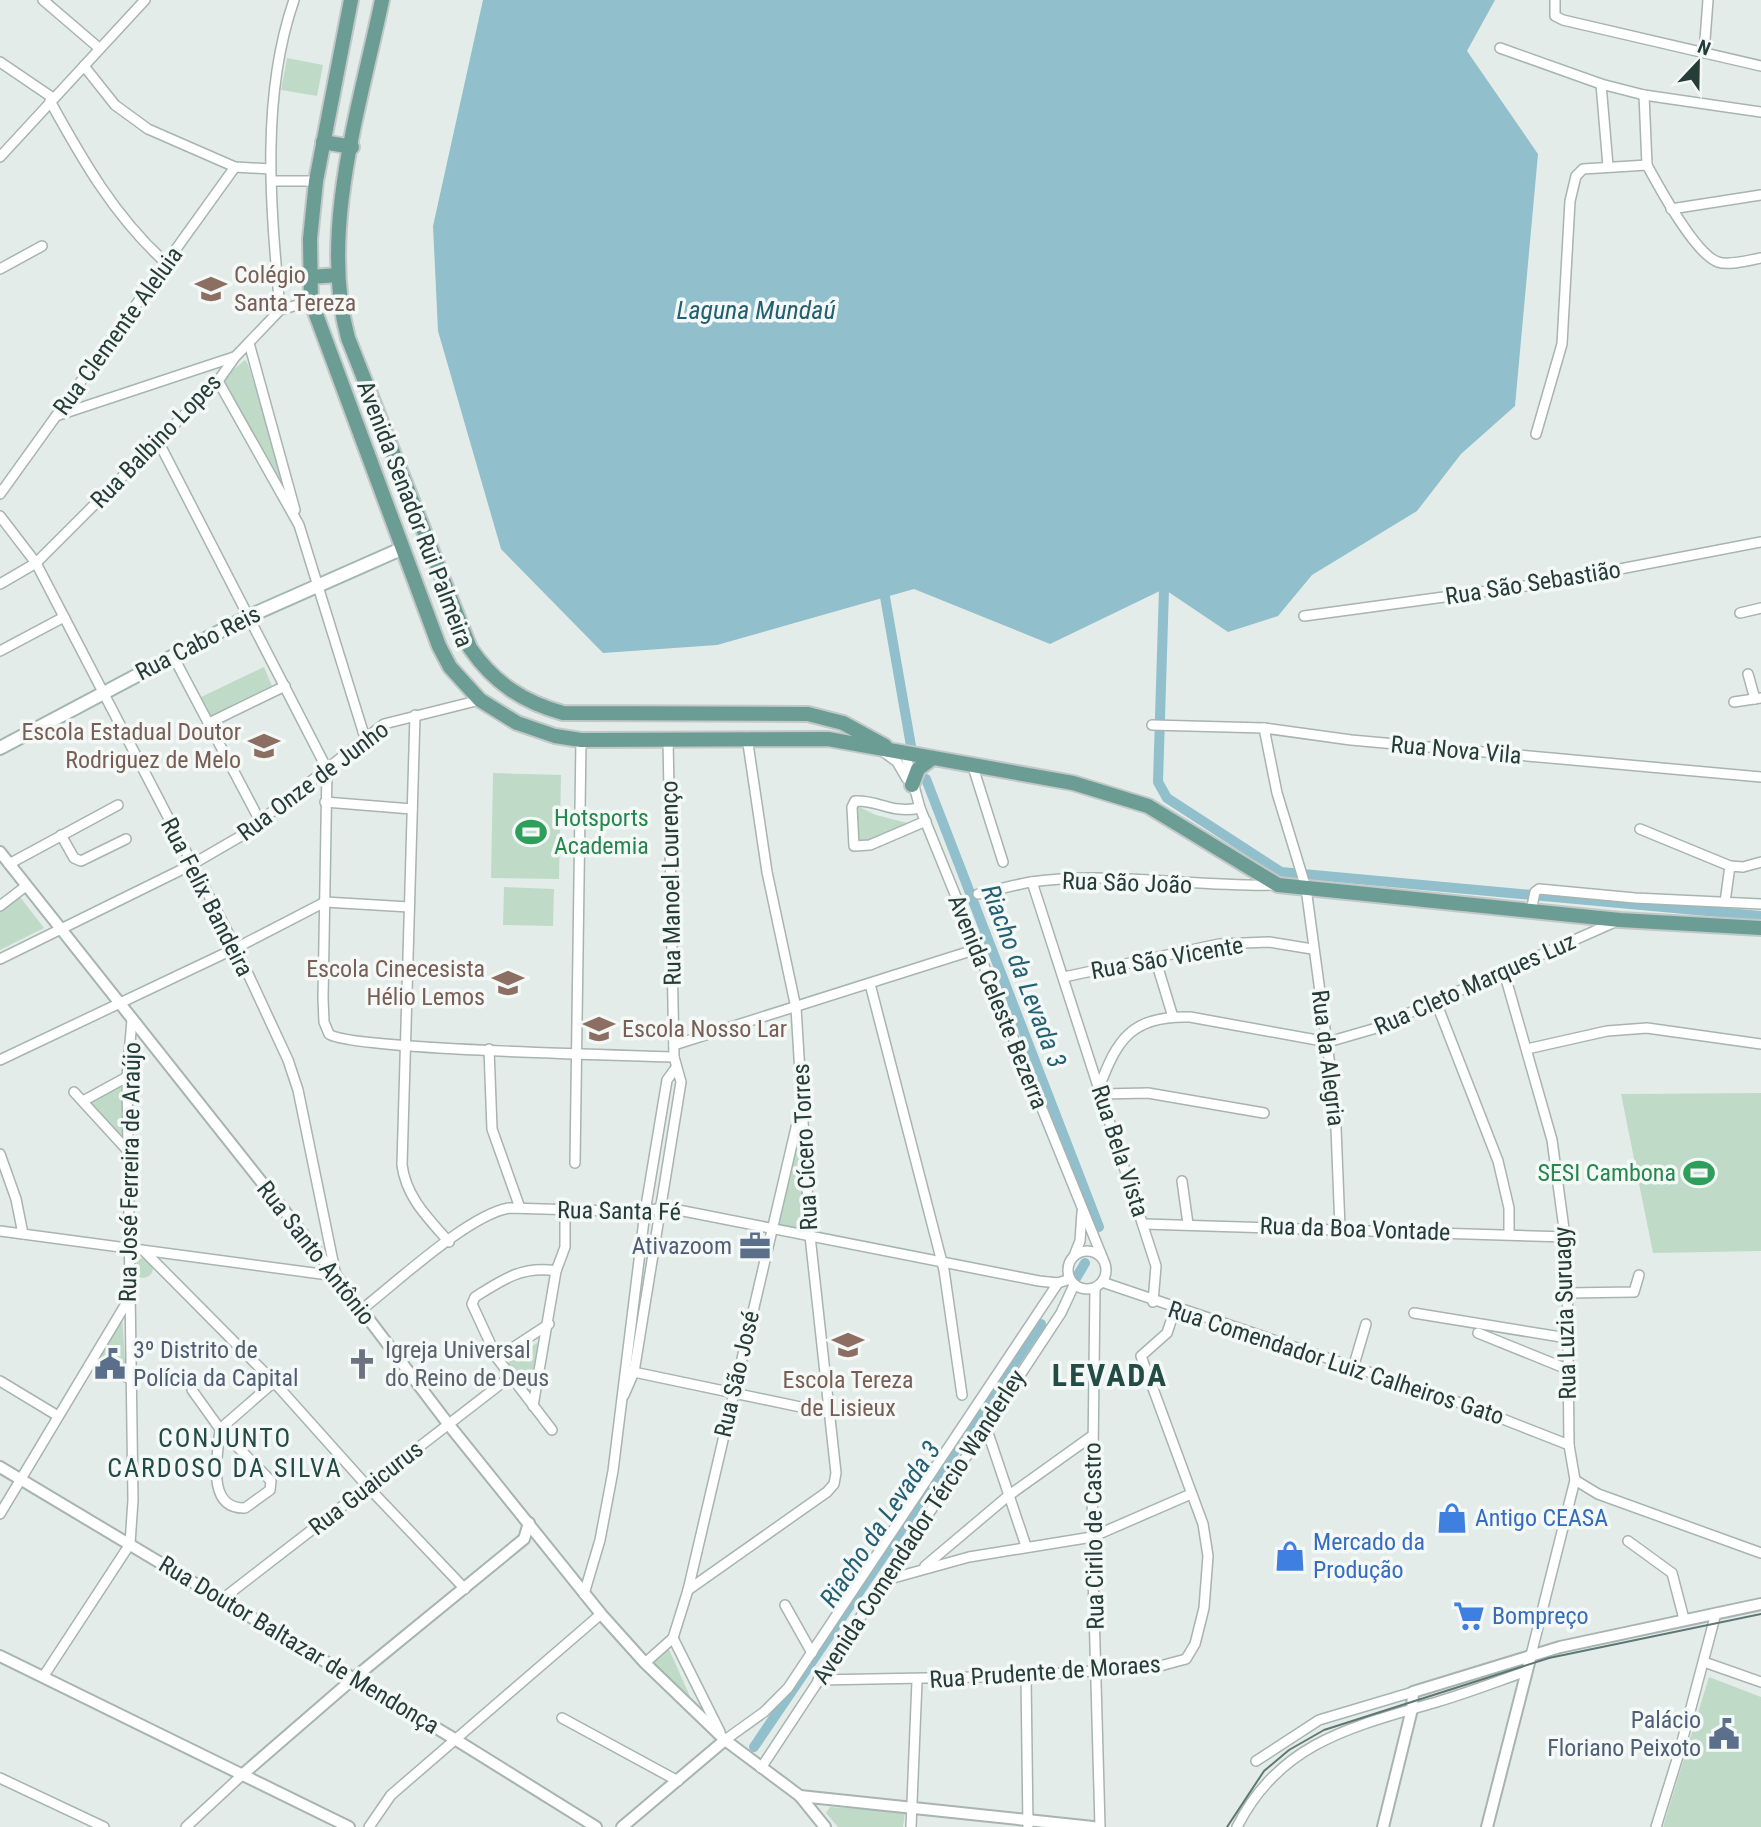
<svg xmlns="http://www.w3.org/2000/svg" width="1761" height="1827" font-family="'Roboto Condensed',sans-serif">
<rect width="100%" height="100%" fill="#e4ece9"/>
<g fill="#bfdbc8">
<polygon points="287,58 323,65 317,96 281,90"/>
<polygon points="245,360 248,364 287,492 281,488 223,378"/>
<polygon points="264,667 275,693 213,726 199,698"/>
<polygon points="493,773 561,775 559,879 491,878"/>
<polygon points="855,805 876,815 915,825 856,850"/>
<polygon points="504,887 554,889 553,926 503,925"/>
<polygon points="17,893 44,928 0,950 0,907"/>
<polygon points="121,1087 124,1139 89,1103"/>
<polygon points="1761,1093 1761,1251 1653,1253 1621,1094"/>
<polygon points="798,1132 807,1230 774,1224"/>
<circle cx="143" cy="1268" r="10"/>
<polygon points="122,1316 126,1373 96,1361"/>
<polygon points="538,1342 528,1402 503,1366"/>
<polygon points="668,1647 700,1719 648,1666"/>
<polygon points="1709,1677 1761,1697 1761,1827 1663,1827"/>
<polygon points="830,1807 905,1812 903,1827 838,1827 826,1813"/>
</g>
<polygon fill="#91bfcc" points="483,0 1495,0 1467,51 1538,154 1515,406 1461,454 1417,511 1312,575 1278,616 1228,632 1164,589 1050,644 914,589 717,645 603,653 501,549 438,331 433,226"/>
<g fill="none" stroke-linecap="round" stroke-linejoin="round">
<g stroke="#91bfcc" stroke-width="10">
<polyline points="1164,589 1158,782 1167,798 1281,872 1761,916"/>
<polyline points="885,597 911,746"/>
<polyline points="926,779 1099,1227"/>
<polyline points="1075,1280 1085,1263"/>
<polyline points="754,1747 1041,1324"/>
</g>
<defs>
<g id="minor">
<polyline points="43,0 99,48"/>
<polyline points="1555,0 1555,16 1563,20 1761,66"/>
<polyline points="1500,48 1601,84 1644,95 1761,112"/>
<polyline points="1704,53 1708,0"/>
<polyline points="0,62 53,98"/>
<polyline points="84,66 115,105 148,129 235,167 270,169"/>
<polyline points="1601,84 1608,166"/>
<polyline points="1644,95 1647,165"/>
<path d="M50,101C83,161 115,217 166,263"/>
<polyline points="0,157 145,0"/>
<polyline points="272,181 316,181"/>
<polyline points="1671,209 1761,195"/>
<polyline points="0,269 42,246"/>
<path d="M280,310C271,209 260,98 294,0"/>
<polyline points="249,343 295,510"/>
<polyline points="218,381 299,525 365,738"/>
<polyline points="56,416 234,357"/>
<path d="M1536,434L1562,344L1570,201L1576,176L1583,169L1647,165C1659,187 1695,254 1718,262C1729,266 1749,260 1761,258"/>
<path d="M157,439L327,769L323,998L324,1022L329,1034C350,1050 628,1055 674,1057"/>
<polyline points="0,494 235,167"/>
<polyline points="0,516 36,563 236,948 288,1060 298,1090 336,1276 0,1231"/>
<polyline points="0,584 36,563 218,381 235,357 280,310 311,301"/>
<polyline points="1740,613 1761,608"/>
<polyline points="1304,616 1547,583 1761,542"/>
<polyline points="0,651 64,617"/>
<polyline points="173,656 260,821"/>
<polyline points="1748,674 1755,699"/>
<polyline points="1734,702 1761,698"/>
<path d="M415,715L402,1165C406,1197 428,1218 449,1242"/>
<polyline points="209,723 285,686"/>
<polyline points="1152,725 1264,728 1351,740 1761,777"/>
<polyline points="1264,728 1277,793 1306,888 1335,1103 1340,1228"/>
<polyline points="885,753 897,762 907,779"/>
<polyline points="905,753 920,808 1103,1259"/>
<polyline points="973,767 1003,862"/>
<polyline points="325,802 412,809"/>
<path d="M920,808C890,814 880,800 855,801L852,807L854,846L870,845L926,821"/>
<polyline points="1640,829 1730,866 1743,867 1761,862"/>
<polyline points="61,835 74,858 81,861 126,839"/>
<polyline points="9,864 118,805"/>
<polyline points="1032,882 1156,1266 1153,1302"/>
<path d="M978,894C996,890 1013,885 1031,882C1111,871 1195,887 1276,885"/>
<polyline points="1725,902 1730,866"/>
<polyline points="0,906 26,886"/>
<polyline points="1531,911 1535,892 1539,889 1635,898 1761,904"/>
<polyline points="1155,958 1173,1017"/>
<polyline points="0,959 191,865 241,836 384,724 480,700"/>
<polyline points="1504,972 1552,1140 1567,1251 1569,1445 1575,1480 1531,1655"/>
<polyline points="1064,977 1219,944 1269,942 1312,949"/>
<polyline points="870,984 944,1270 962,1395"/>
<polyline points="1436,1002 1498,1161 1509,1208 1509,1234"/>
<polyline points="674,1045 977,949"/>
<polyline points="489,1049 492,1129 520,1208"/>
<polyline points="1527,1049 1607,1031 1647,1028 1761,1044"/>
<polyline points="0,1060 236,948 325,902 409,907"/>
<path d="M1099,1088C1117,1039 1132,1015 1190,1017L1328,1042L1373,1029L1615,922"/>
<polyline points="74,1092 128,1151"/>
<polyline points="1101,1094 1148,1093 1264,1113"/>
<polyline points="83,1101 127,1077"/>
<polyline points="0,1154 16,1199 23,1234"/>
<polyline points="575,1163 581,740"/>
<polyline points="1182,1181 1188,1224"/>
<polyline points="1144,1224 1566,1237"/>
<circle cx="1087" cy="1270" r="19"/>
<polyline points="145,1252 274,1382 368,1487 465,1589"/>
<polyline points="1074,1256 1080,1241 1082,1212"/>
<polyline points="1102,1282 1472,1407 1569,1445"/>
<polyline points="1095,1288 1092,1537 1100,1827"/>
<polyline points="1567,1293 1634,1292 1639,1275"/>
<path d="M361,1310C396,1283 468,1215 509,1208L645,1212L663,1207L1039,1281L1058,1283L1070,1279"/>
<polyline points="1414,1313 1567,1338"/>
<polyline points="1478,1333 1567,1369"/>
<polyline points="497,1358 549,1324"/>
<polyline points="92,1363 131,1379"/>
<polyline points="1353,1368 1366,1324"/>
<polyline points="629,1371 829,1413"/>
<polyline points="0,1381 58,1416"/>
<path d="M192,1390L220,1429L271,1481L270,1490L245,1508C205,1509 218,1455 220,1429L274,1382"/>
<polyline points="624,1395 634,1372 681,1082 674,1057 668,739"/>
<polyline points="533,1406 556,1271 565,1247 565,1211"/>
<polyline points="986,1427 1026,1546"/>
<path d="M552,1430L497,1358L472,1304L475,1297C502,1280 523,1265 556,1271"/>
<polyline points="1575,1480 1598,1494 1761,1553"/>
<polyline points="0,1514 127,1302"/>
<polyline points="1628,1541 1672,1573 1684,1619"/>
<polyline points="925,1566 1008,1496 1092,1436"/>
<polyline points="886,1580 969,1557 1092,1537 1191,1494"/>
<polyline points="688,1590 827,1492 834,1484 836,1473 810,1236 796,1008 767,872 747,737"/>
<polyline points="584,1594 600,1540 613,1471 645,1212 667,1080 675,1069"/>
<polyline points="221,1600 511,1376"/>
<polyline points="785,1605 812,1653"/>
<polyline points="673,1638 720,1732"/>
<polyline points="1704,1662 1761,1682"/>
<polyline points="645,1663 673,1638 688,1590 798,1119"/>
<polyline points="1026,1676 1028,1827"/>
<polyline points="43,1677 130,1544 133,1500 127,1077 132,1020"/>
<polyline points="818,1680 1026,1676 1160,1666 1186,1659 1195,1644 1204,1608 1208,1556 1203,1524 1141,1356 1167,1333 1175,1309"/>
<polyline points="562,1718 678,1781"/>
<polyline points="725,1740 764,1712 788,1688 1058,1283"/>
<polyline points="1256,1761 1319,1720 1413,1692"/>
<polyline points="761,1768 1061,1313 1074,1285"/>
<polyline points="0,1778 104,1827"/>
<polyline points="186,1827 242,1775"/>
<polyline points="369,1827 391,1795 601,1614"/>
<polyline points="911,1827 917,1681"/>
<path d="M1237,1827C1280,1741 1355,1726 1440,1701C1470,1692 1498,1681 1527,1671"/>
<polyline points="1656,1827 1679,1753 1716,1613"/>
</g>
<g id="tertiary">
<polyline points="0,852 336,1276 449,1425 601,1614 645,1663 725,1740 800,1796 825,1827"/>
<polyline points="0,1467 453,1738 596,1827"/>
<polyline points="0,1656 349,1827"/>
<polyline points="242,1775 354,1678 524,1539 529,1523"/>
<polyline points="800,1796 1093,1827"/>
<polyline points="622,1827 725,1740"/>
<polyline points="1383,1827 1412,1709 1413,1692 1560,1647 1761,1604"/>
<polyline points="1487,1827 1531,1655"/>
</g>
<polyline id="secondary" points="0,748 247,617 401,549"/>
<g id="primary">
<polyline points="351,0 316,181 310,239 311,301 439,646 450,667 480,700 517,723 555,736 581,740 828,739 1073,783 1148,806 1278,885 1620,920 1761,928"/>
<path d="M382,0C360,106 319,232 348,338L470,648C494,683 523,702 563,713L808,714L843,723L885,746"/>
<polyline points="323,142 352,147"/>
<polyline points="310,277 338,275"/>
<polyline points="912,785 918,769 930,760"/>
</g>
</defs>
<use href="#minor" stroke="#a7b4b0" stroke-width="12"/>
<use href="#tertiary" stroke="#a7b4b0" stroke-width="14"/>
<use href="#secondary" stroke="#a3b7b1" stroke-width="16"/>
<use href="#primary" stroke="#c2c8c7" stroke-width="18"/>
<use href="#minor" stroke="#fff" stroke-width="9"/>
<use href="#tertiary" stroke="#fff" stroke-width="10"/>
<use href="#secondary" stroke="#fff" stroke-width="12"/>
<use href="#primary" stroke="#6c9d94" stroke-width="14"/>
<polyline stroke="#5f7772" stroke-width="2" points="1227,1827 1264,1771 1289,1750 1324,1730 1549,1658 1761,1614"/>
</g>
<defs>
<symbol id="school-bare" viewBox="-9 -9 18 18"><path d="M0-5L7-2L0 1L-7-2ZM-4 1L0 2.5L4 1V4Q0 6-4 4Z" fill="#8d6e63" stroke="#f4f9f7" stroke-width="2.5" paint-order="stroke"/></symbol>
<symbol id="stadium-bare" viewBox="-9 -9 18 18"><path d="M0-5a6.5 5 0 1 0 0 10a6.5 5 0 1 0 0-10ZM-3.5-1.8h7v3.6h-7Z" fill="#2e9e5b" stroke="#f4f9f7" stroke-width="2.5" paint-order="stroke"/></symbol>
<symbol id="university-bare" viewBox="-9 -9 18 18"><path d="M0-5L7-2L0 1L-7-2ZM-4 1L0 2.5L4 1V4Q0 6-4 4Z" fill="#8d6e63" stroke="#f4f9f7" stroke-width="2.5" paint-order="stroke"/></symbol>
<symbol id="office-bare" viewBox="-9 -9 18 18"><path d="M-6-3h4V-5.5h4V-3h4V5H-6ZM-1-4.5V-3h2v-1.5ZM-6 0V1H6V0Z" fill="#5c6f8a" stroke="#f4f9f7" stroke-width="2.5" paint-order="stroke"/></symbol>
<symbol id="civic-bare" viewBox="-9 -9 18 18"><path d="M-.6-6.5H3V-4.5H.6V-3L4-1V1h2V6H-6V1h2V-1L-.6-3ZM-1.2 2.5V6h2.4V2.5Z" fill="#5c6f8a" stroke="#f4f9f7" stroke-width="2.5" paint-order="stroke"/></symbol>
<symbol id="church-bare" viewBox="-9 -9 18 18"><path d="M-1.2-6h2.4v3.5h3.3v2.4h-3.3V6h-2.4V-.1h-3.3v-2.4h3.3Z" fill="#6b7280" stroke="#f4f9f7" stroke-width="2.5" paint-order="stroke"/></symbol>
<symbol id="shop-bare" viewBox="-9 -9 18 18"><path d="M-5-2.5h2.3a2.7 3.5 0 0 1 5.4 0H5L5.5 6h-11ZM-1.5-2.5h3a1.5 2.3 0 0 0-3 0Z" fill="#3f7fe0" stroke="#f4f9f7" stroke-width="2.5" paint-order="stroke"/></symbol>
<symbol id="supermarket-bare" viewBox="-9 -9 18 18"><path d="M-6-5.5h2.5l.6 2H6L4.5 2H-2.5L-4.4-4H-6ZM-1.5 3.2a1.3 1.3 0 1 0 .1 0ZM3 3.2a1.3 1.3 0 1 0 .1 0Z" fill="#3f7fe0" stroke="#f4f9f7" stroke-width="2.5" paint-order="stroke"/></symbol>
</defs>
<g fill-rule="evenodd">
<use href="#school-bare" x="189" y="267" width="44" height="44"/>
<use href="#school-bare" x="242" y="724" width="44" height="44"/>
<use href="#stadium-bare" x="509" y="810" width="44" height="44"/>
<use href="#school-bare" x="486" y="961" width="44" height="44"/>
<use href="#university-bare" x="577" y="1007" width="44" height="44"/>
<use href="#stadium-bare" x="1677" y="1151" width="44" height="44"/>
<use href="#office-bare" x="733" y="1224" width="44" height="44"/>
<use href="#school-bare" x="826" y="1323" width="44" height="44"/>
<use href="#civic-bare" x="88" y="1342" width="44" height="44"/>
<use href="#church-bare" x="340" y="1342" width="44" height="44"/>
<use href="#shop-bare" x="1430" y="1496" width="44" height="44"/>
<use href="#shop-bare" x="1268" y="1534" width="44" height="44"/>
<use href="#supermarket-bare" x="1447" y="1594" width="44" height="44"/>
<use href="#civic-bare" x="1702" y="1712" width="44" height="44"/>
</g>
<g text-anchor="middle" stroke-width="7" stroke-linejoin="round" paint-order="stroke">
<g font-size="24" fill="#785e54" stroke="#f4f9f7" text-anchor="start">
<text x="234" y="283">Colégio<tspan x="234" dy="28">Santa Tereza</tspan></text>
<text x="241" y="740" text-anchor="end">Escola Estadual Doutor<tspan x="241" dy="28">Rodriguez de Melo</tspan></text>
<text x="485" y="977" text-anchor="end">Escola Cinecesista<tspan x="485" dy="28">Hélio Lemos</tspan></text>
<text x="622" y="1037">Escola Nosso Lar</text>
<text x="848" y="1388" text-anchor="middle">Escola Tereza<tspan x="848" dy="28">de Lisieux</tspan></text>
</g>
<g font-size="24" fill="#253c37" stroke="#f4f9f7">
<text transform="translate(118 331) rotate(-54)" y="8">Rua Clemente Aleluia</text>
<text transform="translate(156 441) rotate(-46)" y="8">Rua Balbino Lopes</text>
<text transform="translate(415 514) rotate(69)" y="8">Avenida Senador Rui Palmeira</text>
<text transform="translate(1533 583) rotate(-9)" y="8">Rua São Sebastião</text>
<text transform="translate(198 643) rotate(-27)" y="8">Rua Cabo Reis</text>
<text transform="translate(1456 750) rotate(5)" y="8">Rua Nova Vila</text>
<text transform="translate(313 781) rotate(-37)" y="8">Rua Onze de Junho</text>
<text transform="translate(671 883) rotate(-91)" y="8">Rua Manoel Lourenço</text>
<text transform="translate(1127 883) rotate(2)" y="8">Rua São João</text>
<text transform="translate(207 897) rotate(63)" y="8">Rua Felix Bandeira</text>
<text transform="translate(1167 958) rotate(-10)" y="8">Rua São Vicente</text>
<text transform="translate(1475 984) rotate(-24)" y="8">Rua Cleto Marques Luz</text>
<text transform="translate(998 1002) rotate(68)" y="8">Avenida Celeste Bezerra</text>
<text transform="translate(1328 1058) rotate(83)" y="8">Rua da Alegria</text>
<text transform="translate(805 1147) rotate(-93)" y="8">Rua Cícero Torres</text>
<text transform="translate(1120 1151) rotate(72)" y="8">Rua Bela Vista</text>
<text transform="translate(130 1172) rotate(-89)" y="8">Rua José Ferreira de Araújo</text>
<text transform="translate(619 1211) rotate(1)" y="8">Rua Santa Fé</text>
<text transform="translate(1355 1229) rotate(2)" y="8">Rua da Boa Vontade</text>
<text transform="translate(316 1253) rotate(52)" y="8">Rua Santo Antônio</text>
<text transform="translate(1565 1313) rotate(-92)" y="8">Rua Luzia Suruagy</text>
<text transform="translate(1336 1363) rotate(18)" y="8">Rua Comendador Luiz Calheiros Gato</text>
<text transform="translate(737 1374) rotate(-77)" y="8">Rua São José</text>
<text transform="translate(366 1488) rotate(-38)" y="8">Rua Guaicurus</text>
<text transform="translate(919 1527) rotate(-57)" y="8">Avenida Comendador Tércio Wanderley</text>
<text transform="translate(1094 1536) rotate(-91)" y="8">Rua Cirilo de Castro</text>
<text transform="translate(299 1645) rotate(31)" y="8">Rua Doutor Baltazar de Mendonça</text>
<text transform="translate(1045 1672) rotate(-4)" y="8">Rua Prudente de Moraes</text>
</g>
<g font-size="24" fill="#27864d" stroke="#f4f9f7" text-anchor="start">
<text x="554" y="826">Hotsports<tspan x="554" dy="28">Academia</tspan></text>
<text x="1676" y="1181" text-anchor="end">SESI Cambona</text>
</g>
<g font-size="24" fill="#4e5e75" stroke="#f4f9f7" text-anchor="end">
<text x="732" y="1254">Ativazoom</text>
<text x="133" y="1358" text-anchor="start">3º Distrito de<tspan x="133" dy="28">Polícia da Capital</tspan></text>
<text x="1701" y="1728">Palácio<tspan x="1701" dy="28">Floriano Peixoto</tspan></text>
</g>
<g font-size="24" fill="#5b616d" stroke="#f4f9f7" text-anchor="start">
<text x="385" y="1358">Igreja Universal<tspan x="385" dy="28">do Reino de Deus</tspan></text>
</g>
<g font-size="24" fill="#366cbe" stroke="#f4f9f7" text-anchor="start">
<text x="1475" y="1526">Antigo CEASA</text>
<text x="1313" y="1550">Mercado da<tspan x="1313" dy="28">Produção</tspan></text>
<text x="1492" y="1624">Bompreço</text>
</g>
<g font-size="26" font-style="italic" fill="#246073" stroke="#f4f9f7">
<text x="756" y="319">Laguna Mundaú</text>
<text transform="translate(1024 976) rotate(69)" y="9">Riacho da Levada 3</text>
<text transform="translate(880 1524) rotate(-56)" y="9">Riacho da Levada 3</text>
</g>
<g font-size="26" letter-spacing="2" fill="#224c45" stroke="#f4f9f7">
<text x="225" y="1447">CONJUNTO<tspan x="225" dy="30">CARDOSO DA SILVA</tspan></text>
</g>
<g font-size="32" font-weight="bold" letter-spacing="2" fill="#224c45" stroke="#f4f9f7">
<text x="1110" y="1386">LEVADA</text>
</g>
</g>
<g transform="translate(1698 63) rotate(22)" stroke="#f4f9f7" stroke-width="5" paint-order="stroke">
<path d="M0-5L12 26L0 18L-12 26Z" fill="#253c37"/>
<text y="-10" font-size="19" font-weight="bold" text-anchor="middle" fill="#253c37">N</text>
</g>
</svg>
